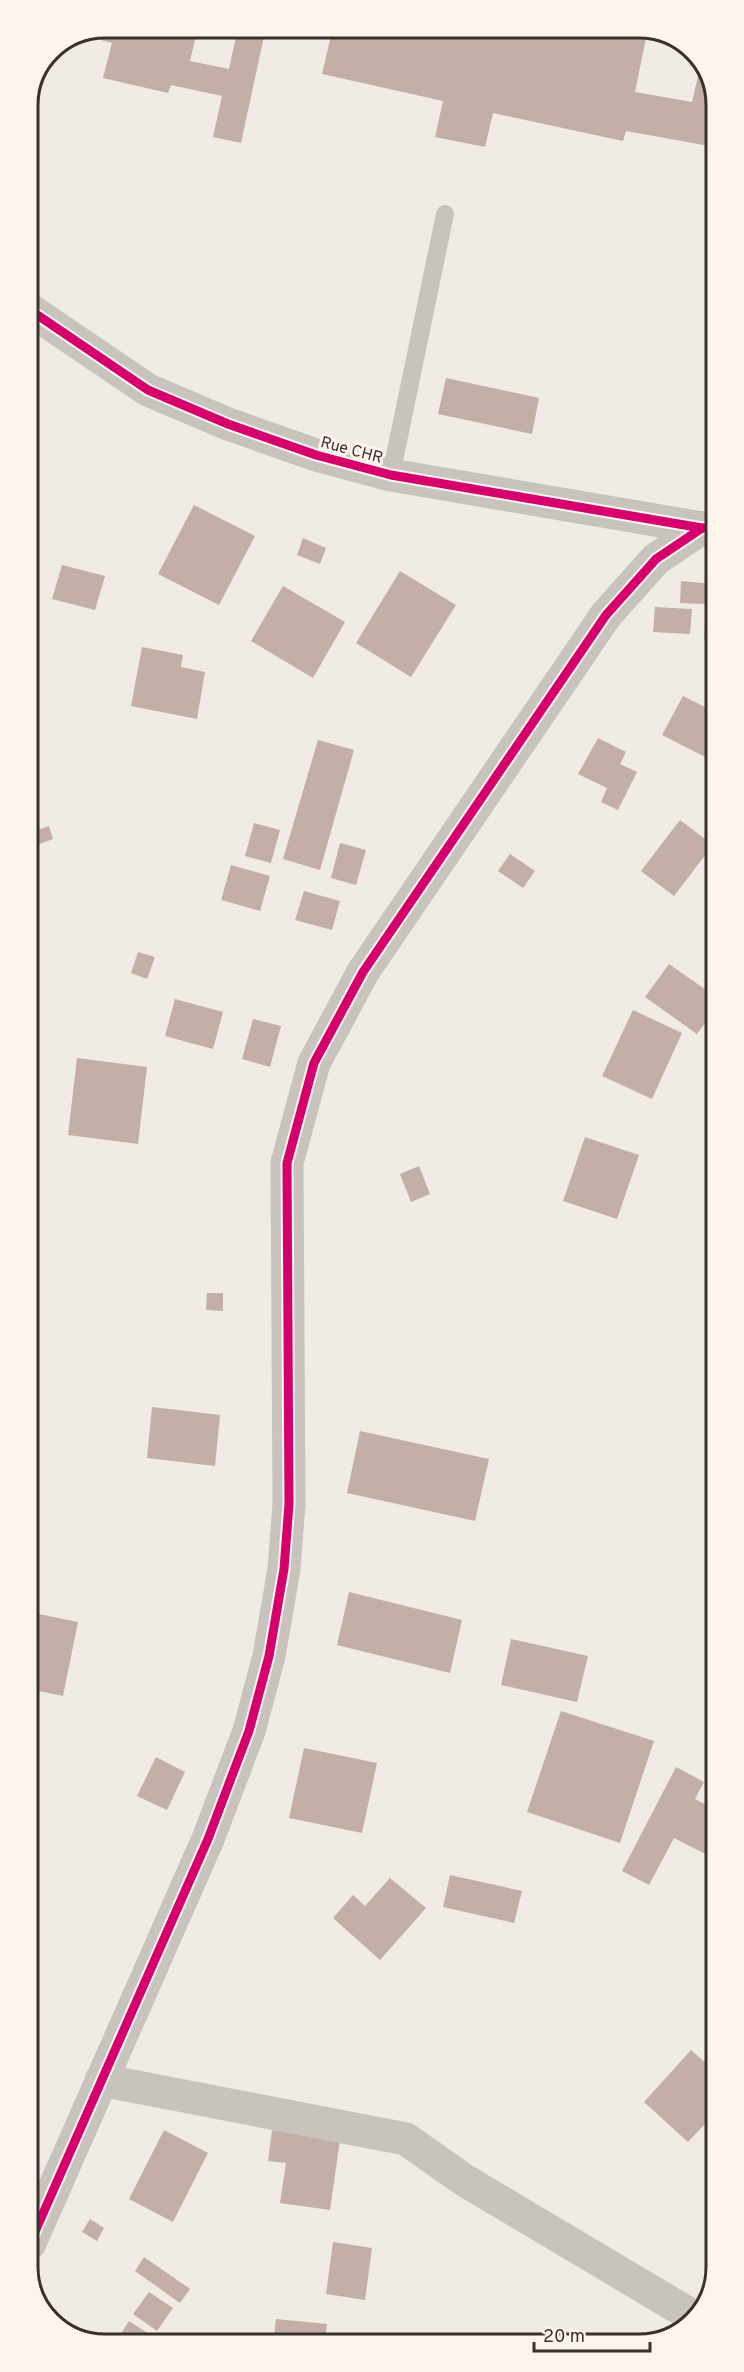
<svg xmlns="http://www.w3.org/2000/svg" width="744" height="2372" font-family="Overpass,sans-serif">
<rect width="100%" height="100%" fill="#f0ebe5"/>
<g fill="#c3afa7">
<polygon points="104,27 198,27 190,61 229,69 238,27 266,27 241,143 213,137 222,96 171,85 168,93 103,78 112,43 98,39 101,28"/>
<polygon points="333,27 645,27 648,28 635,92 692,102 701,63 714,85 715,147 626,131 623,141 493,113 485,147 435,137 443,101 322,74"/>
<polygon points="446,378 539,398 532,434 438,414"/>
<polygon points="194,505 255,536 219,605 158,574"/>
<polygon points="303,538 326,548 320,564 297,555"/>
<polygon points="62,565 105,576 95,610 52,599"/>
<polygon points="400,571 456,605 411,677 356,643"/>
<polygon points="681,581 715,584 715,640 704,639 706,604 680,603"/>
<polygon points="283,586 345,622 313,678 251,641"/>
<polygon points="655,607 692,609 690,634 653,632"/>
<polygon points="142,647 183,655 181,667 205,672 197,719 131,706"/>
<polygon points="683,696 715,712 715,762 662,735"/>
<polygon points="598,738 626,752 620,764 637,772 618,810 601,802 607,788 578,774"/>
<polygon points="318,740 354,750 320,870 283,859"/>
<polygon points="680,820 713,845 674,896 641,871"/>
<polygon points="254,823 280,830 271,863 245,856"/>
<polygon points="49,826 53,839 31,847 28,833"/>
<polygon points="340,843 366,850 356,885 331,878"/>
<polygon points="510,854 535,871 523,888 498,871"/>
<polygon points="231,865 270,876 260,911 221,900"/>
<polygon points="304,891 340,901 332,930 295,920"/>
<polygon points="138,952 155,957 147,979 131,973"/>
<polygon points="669,964 716,997 716,1008 697,1034 645,997"/>
<polygon points="175,999 223,1012 213,1049 165,1036"/>
<polygon points="633,1010 682,1033 652,1099 602,1076"/>
<polygon points="253,1019 281,1026 270,1067 242,1059"/>
<polygon points="77,1058 147,1067 138,1144 68,1135"/>
<polygon points="585,1137 639,1155 617,1219 563,1201"/>
<polygon points="419,1166 430,1194 411,1202 400,1174"/>
<polygon points="207,1293 223,1293 223,1311 206,1310"/>
<polygon points="152,1407 220,1415 215,1466 147,1458"/>
<polygon points="360,1431 489,1459 475,1521 347,1493"/>
<polygon points="349,1592 462,1620 450,1673 337,1645"/>
<polygon points="29,1612 78,1622 63,1696 29,1689"/>
<polygon points="511,1639 588,1656 577,1702 501,1685"/>
<polygon points="561,1711 654,1741 620,1843 527,1812"/>
<polygon points="304,1748 377,1763 362,1833 289,1818"/>
<polygon points="156,1757 185,1772 167,1810 137,1796"/>
<polygon points="676,1767 704,1782 695,1799 716,1810 717,1860 674,1838 649,1885 622,1871"/>
<polygon points="450,1875 522,1891 514,1923 443,1907"/>
<polygon points="390,1878 426,1908 380,1960 333,1918 353,1895 365,1906"/>
<polygon points="691,2050 717,2073 717,2111 688,2142 644,2102"/>
<polygon points="164,2130 208,2153 173,2222 129,2199"/>
<polygon points="272,2130 340,2140 330,2210 280,2203 286,2163 268,2161"/>
<polygon points="90,2219 104,2228 97,2241 82,2232"/>
<polygon points="333,2242 372,2248 365,2300 326,2294"/>
<polygon points="144,2257 190,2289 180,2303 135,2271"/>
<polygon points="149,2292 173,2308 157,2331 133,2314"/>
<polygon points="276,2319 327,2324 325,2344 273,2344"/>
<polygon points="129,2321 166,2345 115,2343"/>
</g>
<g fill="none" stroke-linecap="round" stroke-linejoin="round">
<polyline stroke="#c9c3be" stroke-width="18" points="391,475 445,214"/>
<g stroke="#c9c3be" stroke-width="33">
<polyline points="27,308 148,390 228,424 316,455 391,475 702,528 713,527"/>
<polyline points="101,2080 406,2139 464,2180 696,2318"/>
<polyline points="30,2243 208,1839 249,1731 269,1656 284,1569 289,1504 287,1163 314,1063 363,972 606,615 656,559 702,528"/>
</g>
<defs>
<g id="cycleway">
<polyline points="27,308 148,390 228,424 316,455 391,475 702,528 715,527"/>
<polyline points="30,2243 208,1839 249,1731 269,1656 284,1569 289,1504 287,1163 314,1063 363,972 606,615 656,559 702,528"/>
</g>
</defs>
<use href="#cycleway" stroke="#fbf5ee" stroke-width="13"/>
<use href="#cycleway" stroke="#d6006c" stroke-width="9"/>
</g>
<g text-anchor="middle" stroke-width="6" stroke-linejoin="round" paint-order="stroke">
<g font-size="16" fill="#3b302b" stroke="#fbf5ee">
<text transform="translate(352 449) rotate(15)" y="6">Rue CHR</text>
</g>
</g>
<path d="M0 0H744V2372H0ZM105 38H639A67 67 0 0 1 706 105V2267A67 67 0 0 1 639 2334H105A67 67 0 0 1 38 2267V105A67 67 0 0 1 105 38Z" fill="#fbf5ee" fill-rule="evenodd"/>
<path fill="none" stroke="#3b302b" stroke-width="3" d="M105 38H639A67 67 0 0 1 706 105V2267A67 67 0 0 1 639 2334H105A67 67 0 0 1 38 2267V105A67 67 0 0 1 105 38Z"/>
<path d="M534 2342v9h116v-9" fill="none" stroke="#3b302b" stroke-width="3"/>
<text x="543" y="2342" font-size="18" fill="#3b302b" stroke="#fbf5ee" stroke-width="4.5" paint-order="stroke">20 m</text>
</svg>
